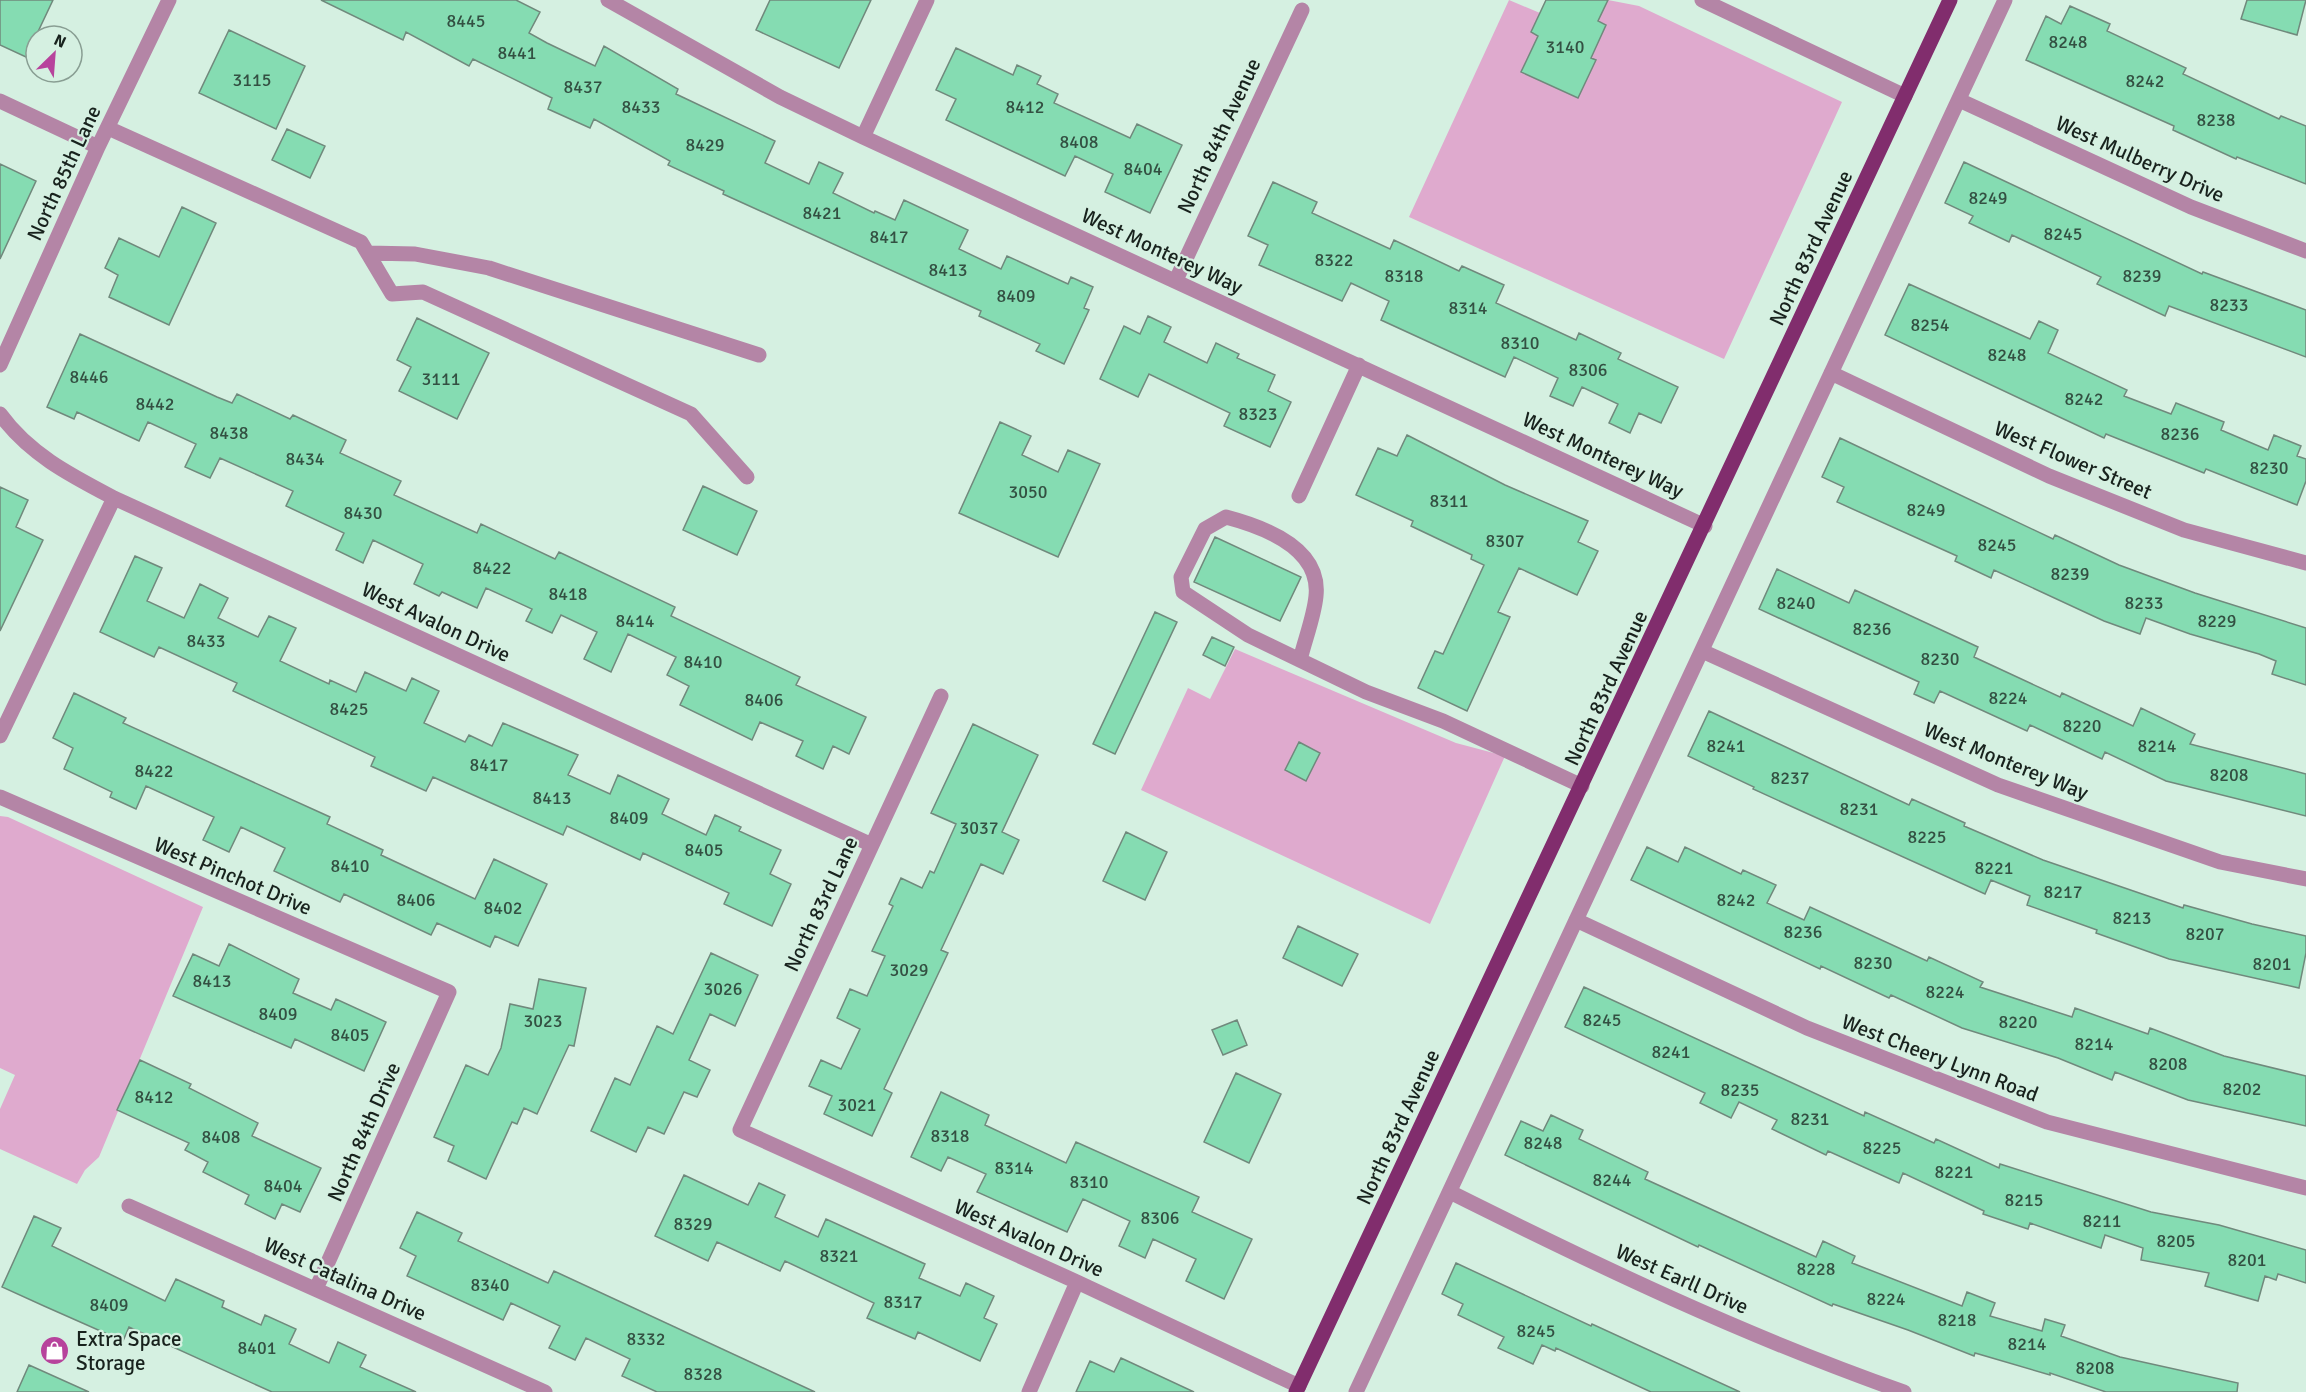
<svg xmlns="http://www.w3.org/2000/svg" width="2306" height="1392" font-family="Signika,sans-serif">
	<rect width="100%" height="100%" fill="#d5f0e1"/>
	<!-- green -->
	<path fill="#dfaace" d="M1509,0L1540,13L1531,32L1538,36L1522,72L1595,60L1591,58L1598,21L1608,0L1639,6L1842,102L1724,359L1409,217Z
		M1235,649L1456,743L1505,756L1430,924L1141,790L1188,688L1210,699Z
		M0,816L8,817L203,907L99,1157L85,1170L77,1184L0,1149V1109L15,1075L0,1068Z"/>
	<!-- building -->
	<path fill="#85dcb2" stroke="#70897c" stroke-width="1.5" d="M0,0H53L26,57L0,45Z
		M321,0H516L540,12L529,33L547,43L595,66L604,46L678,89L676,94L775,141L765,163L809,184L819,162L843,173L833,193L874,213L875,211L895,220L904,200L968,230L959,249L1001,269L1007,256L1068,284L1071,277L1093,287L1084,308L1089,310L1064,364L1036,351L1040,344L979,316L981,311L723,194L724,191L668,165L670,161L594,119L590,128L548,109L552,98L473,59L469,66L406,32L403,40Z
		M770,0H871L839,68L756,30Z
		M1546,0H1608L1598,21L1606,25L1591,58L1596,60L1578,98L1521,72L1538,36L1531,32Z
		M2247,0H2306L2297,35L2241,19Z
		M2070,6L2110,24L2107,31L2186,68L2183,74L2279,119L2281,116L2306,126V184L2237,157L2236,159L2173,130L2174,126L2026,60L2046,16L2061,24Z
		M229,30L305,66L276,129L199,93Z
		M956,48L1013,75L1017,65L1041,76L1037,84L1058,94L1054,103L1130,138L1137,124L1182,145L1150,213L1105,192L1113,174L1075,156L1065,176L946,120L956,99L936,90Z
		M287,129L325,146L310,178L272,160Z
		M1964,162L2202,274L2203,272L2306,310V357L2169,306L2165,316L2097,284L2101,277L2012,235L2009,242L1969,223L1973,216L1945,203Z
		M0,164L36,181L0,259Z
		M1273,182L1317,202L1312,213L1390,249L1394,240L1459,271L1462,266L1504,285L1496,303L1576,340L1579,333L1621,353L1618,359L1678,387L1661,423L1639,413L1630,433L1609,423L1618,404L1582,387L1573,406L1550,396L1558,378L1514,357L1505,377L1381,320L1389,301L1351,283L1342,301L1259,265L1268,245L1248,236Z
		M182,207L216,223L169,325L109,297L118,275L105,268L119,238L159,257Z
		M1909,284L2030,339L2039,321L2058,330L2048,353L2127,390L2124,396L2171,414L2176,403L2224,422L2221,430L2268,450L2274,435L2301,446L2297,456L2306,459V481L2297,505L2206,469L2204,473L2106,434L2104,438L1885,335Z
		M1148,316L1171,327L1164,342L1207,363L1216,343L1239,354L1237,358L1275,375L1268,391L1291,402L1270,447L1224,426L1230,413L1149,374L1138,397L1100,379L1124,326L1140,334Z
		M417,318L489,353L457,419L399,391L411,367L397,360Z
		M80,334L217,397L232,403L237,394L290,419L293,415L346,440L340,453L401,481L394,495L477,533L481,524L555,559L559,552L675,607L671,616L800,677L796,685L866,717L849,754L833,746L823,769L796,756L803,741L760,722L752,740L680,705L689,686L667,675L676,657L628,634L611,672L584,659L597,632L561,615L552,633L526,621L532,609L486,588L477,608L442,592L439,596L414,584L423,564L373,540L363,563L336,550L344,533L286,506L293,491L220,458L210,478L185,467L196,444L148,422L139,441L77,412L74,419L47,407Z
		M1000,422L1031,436L1022,455L1058,472L1068,450L1100,464L1058,557L959,513Z
		M1407,435L1505,485L1588,521L1578,542L1598,551L1577,595L1519,568L1498,612L1510,617L1467,711L1418,688L1435,651L1443,654L1484,565L1471,559L1472,555L1411,526L1413,521L1356,495L1378,448L1397,456Z
		M1840,438L2053,539L2055,535L2119,565L2195,593L2306,628V685L2272,674L2276,661L2259,654L2190,634L2146,618L2140,634L2104,621L1994,570L1991,578L1955,561L1957,556L1837,502L1844,487L1822,477Z
		M703,486L757,511L737,555L683,530Z
		M0,487L28,500L16,527L43,540L0,631Z
		M1215,537L1301,577L1280,621L1194,582Z
		M135,556L162,568L147,601L184,618L200,584L228,598L218,618L258,637L269,616L296,628L280,661L329,684L330,680L356,692L365,672L406,691L412,678L439,691L424,723L465,742L469,735L492,746L503,723L578,755L568,775L610,794L618,775L669,799L662,814L706,835L715,815L741,827L739,831L781,850L770,874L791,884L772,926L724,904L729,893L643,853L640,860L567,826L563,835L433,777L426,791L371,766L375,757L233,691L237,683L159,647L154,657L100,632Z
		M1777,569L1849,603L1855,590L1978,647L1974,657L2060,697L2062,693L2133,726L2141,708L2195,734L2190,744L2306,774V816L2166,781L2105,752L2102,759L2030,725L2027,731L1940,691L1934,703L1914,694L1919,682L1759,609Z
		M1155,612L1177,622L1115,754L1093,744Z
		M1212,637L1234,647L1225,666L1203,655Z
		M74,693L126,718L123,723L330,817L327,824L383,850L381,855L475,899L494,859L547,884L518,946L495,936L490,947L437,923L431,935L344,894L340,902L274,871L285,848L241,827L229,852L203,840L214,817L146,786L136,809L110,797L112,792L64,769L73,748L53,738Z
		M1709,711L1909,805L1912,799L1965,823L1964,826L2043,860L2183,908L2184,905L2252,924L2306,936V953L2299,988L2169,959L2096,933L2097,930L2027,905L2030,896L1991,880L1985,894L1753,789L1754,787L1688,756Z
		M973,724L1038,755L1002,832L1019,840L1003,874L981,864L941,950L948,953L884,1089L892,1093L872,1136L824,1114L832,1096L809,1086L821,1060L841,1069L860,1029L837,1018L850,989L867,996L885,956L872,951L893,906L889,904L901,878L922,888L930,871L934,873L956,824L931,813Z
		M1299,742L1320,753L1306,781L1285,770Z
		M1126,832L1167,852L1145,900L1103,881Z
		M1647,847L1678,862L1685,847L1741,874L1743,870L1776,885L1767,903L1804,920L1810,907L1927,961L1929,957L1983,982L1980,987L2072,1017L2075,1008L2148,1034L2150,1028L2224,1056L2306,1076V1126L2188,1100L2115,1072L2112,1080L2058,1058L1962,1028L1891,995L1889,998L1821,966L1820,969L1631,880Z
		M1298,926L1358,954L1342,986L1283,958Z
		M229,944L299,979L293,993L331,1010L336,999L386,1022L364,1071L295,1039L291,1048L173,996L193,954L219,966Z
		M711,953L758,975L735,1026L710,1014L689,1060L710,1070L697,1097L684,1092L664,1134L648,1127L636,1152L591,1131L615,1078L630,1085L657,1026L673,1034Z
		M539,979L586,988L574,1046L569,1045L537,1114L524,1108L517,1124L512,1122L486,1179L448,1161L454,1146L434,1137L466,1065L488,1075L501,1048L510,1004L533,1009Z
		M1584,987L1864,1116L1865,1112L1934,1143L1936,1139L1999,1168L2000,1164L2151,1212L2219,1225L2306,1250V1283L2278,1274L2276,1280L2265,1276L2258,1301L2205,1286L2209,1273L2141,1260L2143,1248L2105,1235L2101,1248L2030,1223L2028,1229L1983,1214L1984,1211L1903,1173L1899,1183L1828,1151L1826,1155L1772,1129L1777,1120L1739,1102L1731,1118L1700,1103L1705,1093L1565,1027Z
		M1237,1020L1247,1045L1223,1055L1212,1030Z
		M140,1060L191,1084L189,1088L258,1123L252,1136L321,1168L300,1212L282,1204L275,1219L245,1204L249,1195L203,1172L208,1162L185,1150L189,1143L117,1110Z
		M1236,1073L1281,1094L1249,1163L1204,1142Z
		M941,1092L989,1115L985,1125L1066,1163L1076,1142L1199,1197L1192,1212L1252,1239L1224,1299L1186,1281L1196,1259L1153,1239L1145,1258L1119,1246L1130,1221L1083,1199L1067,1232L977,1192L986,1174L948,1157L941,1171L911,1157Z
		M1551,1115L1583,1130L1579,1139L1648,1172L1645,1179L1816,1257L1823,1241L1855,1256L1852,1263L1962,1306L1967,1292L1995,1303L1990,1316L2042,1331L2045,1319L2065,1325L2061,1336L2120,1357L2238,1383L2237,1392H2106L2050,1373V1375L1975,1353L1974,1356L1908,1330L1833,1304L1832,1306L1699,1245L1698,1247L1505,1155L1521,1121L1543,1131Z
		M684,1175L748,1205L759,1183L785,1195L775,1217L818,1237L826,1219L925,1264L919,1278L960,1296L966,1283L994,1296L984,1318L997,1324L980,1361L918,1332L915,1339L867,1318L874,1303L785,1261L780,1271L717,1242L708,1261L655,1236Z
		M417,1212L462,1233L458,1241L548,1283L554,1271L815,1392H657L622,1376L630,1359L586,1338L575,1360L549,1348L560,1326L511,1303L503,1320L407,1276L416,1256L400,1248Z
		M34,1216L61,1228L52,1246L165,1301L176,1279L224,1301L222,1307L261,1325L265,1315L296,1329L289,1344L329,1363L338,1342L366,1355L360,1367L416,1392H272L129,1327L123,1341L44,1306L2,1287Z
		M1456,1263L1591,1326L1592,1324L1740,1392H1651L1556,1348L1555,1351L1542,1345L1533,1364L1498,1348L1504,1337L1458,1315L1463,1304L1442,1294Z
		M1121,1358L1194,1392H1076L1090,1361L1114,1372Z
		M29,1365L89,1392H17Z"/>
	<g fill="none" stroke-linecap="round" stroke-linejoin="round">
		<!-- minor -->
		<path stroke="#b485a6" stroke-width="15" d="M608,0L780,97L863,137L1705,526
			M1702,0L1905,96
			M1959,100L2191,207L2306,251
			M0,101L98,147
			M108,128L361,242L392,294L423,292L691,414L747,477
			M863,137L927,0
			M368,253L415,254L489,268L759,355
			M1176,280L1302,10
			M0,365L98,147L169,0
			M1831,373L2049,476L2184,530L2306,563
			M0,414C29,454 70,475 114,498L872,845
			M1299,496L1359,365
			M1702,651L1998,785L2220,862L2306,879
			M1300,660C1305,639 1314,617 1316,596C1321,548 1264,527 1226,517L1205,529L1181,577L1183,592L1248,635L1366,692L1443,721L1582,786
			M941,696L740,1130L1077,1282L1299,1386
			M0,736L114,498
			M0,797L449,992L316,1289
			M1576,920L1807,1028L2047,1122L2306,1188
			M1450,1192C1598,1266 1747,1337 1904,1392
			M129,1206L545,1392
			M1029,1392L1077,1282
			M1356,1392L2005,0"/>
		<!-- major -->
		<path stroke="#812d6d" stroke-width="15" d="M1296,1392L1950,0"/>
	</g>
	<!-- icons -->
	<defs>
		<symbol id="shop-disc" viewBox="-11 -11 22 22"><circle r="9.5" fill="#b7439c" stroke="#d5f0e1"/><path d="M-5-2.5h2.3a2.7 3.5 0 0 1 5.4 0H5L5.5 6h-11ZM-1.5-2.5h3a1.5 2.3 0 0 0-3 0Z" fill="#fff"/></symbol>
	</defs>
	<g fill-rule="evenodd">
		<use href="#shop-disc" x="38" y="1334" width="33" height="33"/>
	</g>
	<g text-anchor="middle" dominant-baseline="central" stroke-width="4.5" stroke-linejoin="round" paint-order="stroke">
		<!-- number labels -->
		<g font-size="18" fill="#335042">
			<text x="466" y="21">8445</text>
			<text x="2068" y="42">8248</text>
			<text x="1565" y="47">3140</text>
			<text x="517" y="53">8441</text>
			<text x="252" y="80">3115</text>
			<text x="2145" y="81">8242</text>
			<text x="583" y="87">8437</text>
			<text x="641" y="107">8433</text>
			<text x="1025" y="107">8412</text>
			<text x="2216" y="120">8238</text>
			<text x="1079" y="142">8408</text>
			<text x="705" y="145">8429</text>
			<text x="1143" y="169">8404</text>
			<text x="1988" y="198">8249</text>
			<text x="822" y="213">8421</text>
			<text x="2063" y="234">8245</text>
			<text x="889" y="237">8417</text>
			<text x="1334" y="260">8322</text>
			<text x="948" y="270">8413</text>
			<text x="1404" y="276">8318</text>
			<text x="2142" y="276">8239</text>
			<text x="1016" y="296">8409</text>
			<text x="2229" y="305">8233</text>
			<text x="1468" y="308">8314</text>
			<text x="1930" y="325">8254</text>
			<text x="1520" y="343">8310</text>
			<text x="2007" y="355">8248</text>
			<text x="1588" y="370">8306</text>
			<text x="89" y="377">8446</text>
			<text x="441" y="379">3111</text>
			<text x="2084" y="399">8242</text>
			<text x="155" y="404">8442</text>
			<text x="1258" y="414">8323</text>
			<text x="229" y="433">8438</text>
			<text x="2180" y="434">8236</text>
			<text x="305" y="459">8434</text>
			<text x="2269" y="468">8230</text>
			<text x="1028" y="492">3050</text>
			<text x="1449" y="501">8311</text>
			<text x="1926" y="510">8249</text>
			<text x="363" y="513">8430</text>
			<text x="1505" y="541">8307</text>
			<text x="1997" y="545">8245</text>
			<text x="492" y="568">8422</text>
			<text x="2070" y="574">8239</text>
			<text x="568" y="594">8418</text>
			<text x="1796" y="603">8240</text>
			<text x="2144" y="603">8233</text>
			<text x="635" y="621">8414</text>
			<text x="2217" y="621">8229</text>
			<text x="1872" y="629">8236</text>
			<text x="206" y="641">8433</text>
			<text x="1940" y="659">8230</text>
			<text x="703" y="662">8410</text>
			<text x="2008" y="698">8224</text>
			<text x="764" y="700">8406</text>
			<text x="349" y="709">8425</text>
			<text x="2082" y="726">8220</text>
			<text x="1726" y="746">8241</text>
			<text x="2157" y="746">8214</text>
			<text x="489" y="765">8417</text>
			<text x="154" y="771">8422</text>
			<text x="2229" y="775">8208</text>
			<text x="1790" y="778">8237</text>
			<text x="552" y="798">8413</text>
			<text x="1859" y="809">8231</text>
			<text x="629" y="818">8409</text>
			<text x="979" y="828">3037</text>
			<text x="1927" y="837">8225</text>
			<text x="704" y="850">8405</text>
			<text x="350" y="866">8410</text>
			<text x="1994" y="868">8221</text>
			<text x="2063" y="892">8217</text>
			<text x="416" y="900">8406</text>
			<text x="1736" y="900">8242</text>
			<text x="503" y="908">8402</text>
			<text x="2132" y="918">8213</text>
			<text x="1803" y="932">8236</text>
			<text x="2205" y="934">8207</text>
			<text x="1873" y="963">8230</text>
			<text x="2272" y="964">8201</text>
			<text x="909" y="970">3029</text>
			<text x="212" y="981">8413</text>
			<text x="723" y="989">3026</text>
			<text x="1945" y="992">8224</text>
			<text x="278" y="1014">8409</text>
			<text x="1602" y="1020">8245</text>
			<text x="543" y="1021">3023</text>
			<text x="2018" y="1022">8220</text>
			<text x="350" y="1035">8405</text>
			<text x="2094" y="1044">8214</text>
			<text x="1671" y="1052">8241</text>
			<text x="2168" y="1064">8208</text>
			<text x="2242" y="1089">8202</text>
			<text x="1740" y="1090">8235</text>
			<text x="154" y="1097">8412</text>
			<text x="857" y="1105">3021</text>
			<text x="1810" y="1119">8231</text>
			<text x="950" y="1136">8318</text>
			<text x="221" y="1137">8408</text>
			<text x="1543" y="1143">8248</text>
			<text x="1882" y="1148">8225</text>
			<text x="1014" y="1168">8314</text>
			<text x="1954" y="1172">8221</text>
			<text x="1612" y="1180">8244</text>
			<text x="1089" y="1182">8310</text>
			<text x="283" y="1186">8404</text>
			<text x="2024" y="1200">8215</text>
			<text x="1160" y="1218">8306</text>
			<text x="2102" y="1221">8211</text>
			<text x="693" y="1224">8329</text>
			<text x="2176" y="1241">8205</text>
			<text x="839" y="1256">8321</text>
			<text x="2247" y="1260">8201</text>
			<text x="1816" y="1269">8228</text>
			<text x="490" y="1285">8340</text>
			<text x="1886" y="1299">8224</text>
			<text x="903" y="1302">8317</text>
			<text x="109" y="1305">8409</text>
			<text x="1957" y="1320">8218</text>
			<text x="1536" y="1331">8245</text>
			<text x="646" y="1339">8332</text>
			<text x="2027" y="1344">8214</text>
			<text x="257" y="1348">8401</text>
			<text x="2095" y="1368">8208</text>
			<text x="703" y="1374">8328</text>
		</g>
		<!-- street labels -->
		<g font-size="21" fill="#18221d" stroke="#d5f0e1">
			<text transform="translate(1219 136) rotate(-65)">North 84th Avenue</text>
			<text transform="translate(2140 159) rotate(24)">West Mulberry Drive</text>
			<text transform="translate(64 173) rotate(-65)">North 85th Lane</text>
			<text transform="translate(1811 248) rotate(-65)">North 83rd Avenue</text>
			<text transform="translate(1162 251) rotate(25)">West Monterey Way</text>
			<text transform="translate(1603 455) rotate(25)">West Monterey Way</text>
			<text transform="translate(2073 460) rotate(23)">West Flower Street</text>
			<text transform="translate(436 622) rotate(25)">West Avalon Drive</text>
			<text transform="translate(1606 688) rotate(-65)">North 83rd Avenue</text>
			<text transform="translate(2006 761) rotate(22)">West Monterey Way</text>
			<text transform="translate(233 876) rotate(23)">West Pinchot Drive</text>
			<text transform="translate(821 904) rotate(-65)">North 83rd Lane</text>
			<text transform="translate(1940 1058) rotate(21)">West Cheery Lynn Road</text>
			<text transform="translate(1398 1127) rotate(-65)">North 83rd Avenue</text>
			<text transform="translate(364 1132) rotate(-66)">North 84th Drive</text>
			<text transform="translate(1029 1238) rotate(24)">West Avalon Drive</text>
			<text transform="translate(345 1279) rotate(24)">West Catalina Drive</text>
			<text transform="translate(1682 1279) rotate(24)">West Earll Drive</text>
		</g>
		<!-- poi labels -->
		<g font-size="21" fill="#18221d" stroke="#d5f0e1" text-anchor="start">
			<text x="76" y="1339">Extra Space<tspan x="76" dy="24">Storage</tspan></text>
		</g>
	</g>
	<!-- north arrow -->
	<g transform="translate(54 54) rotate(25)"><circle r="28" fill="#d5f0e1" stroke="#899e93" stroke-width="1.5"/>
	<path d="M0-4.5L10 22L0 15L-10 22Z" fill="#b7439c"/>
	<text y="-9" font-size="16" font-weight="bold" text-anchor="middle" fill="#18221d">N</text>
	</g>
</svg>
